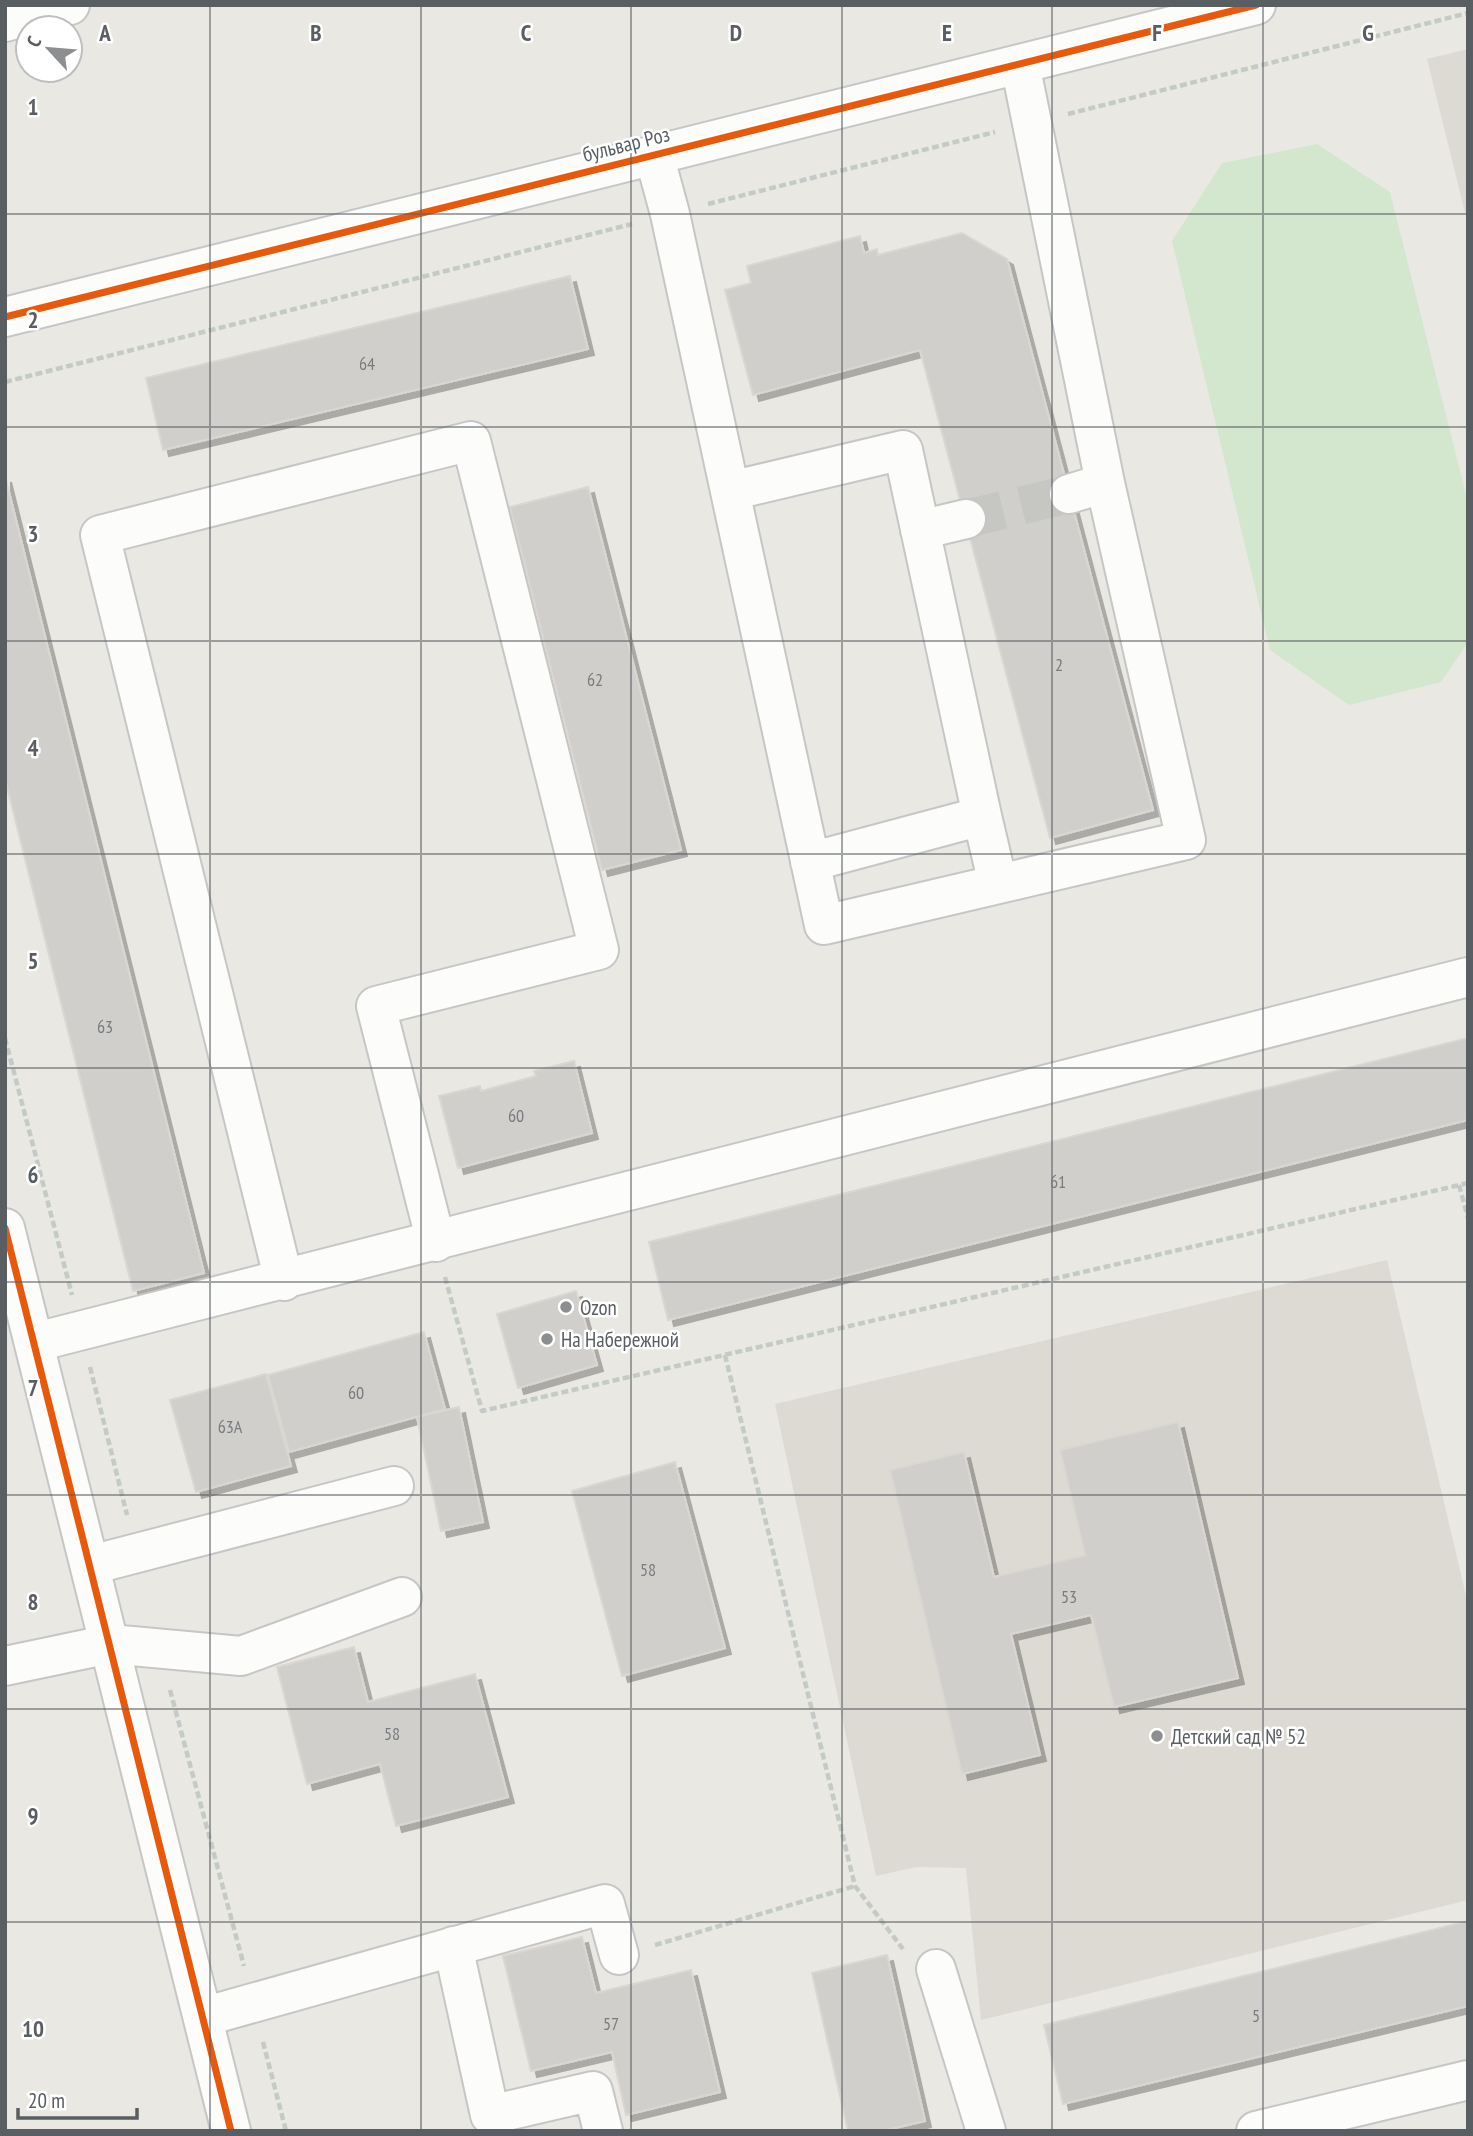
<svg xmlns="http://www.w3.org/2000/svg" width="1473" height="2136" font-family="'PT Sans Narrow',sans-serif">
	<defs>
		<filter id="shadow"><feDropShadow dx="6" dy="6" stdDeviation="0" flood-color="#0004"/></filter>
	</defs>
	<rect width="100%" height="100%" fill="#eae8e3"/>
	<!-- education -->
	<path fill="#dddad3" d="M1468,49V225L1427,59Z
		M1387,1260L1468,1604V1900L981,2020L966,1868L916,1867L876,1876L775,1404Z"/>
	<!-- green -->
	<path fill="#d2e7cd" d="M1317,144L1390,192L1468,503V642L1441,682L1349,705L1270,650L1172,241L1222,163Z"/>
	<!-- building -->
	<path fill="#d0cfcc" stroke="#dad7d2" stroke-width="2" filter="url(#shadow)" d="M962,233L1007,259L1153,810L1050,838L920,350L753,395L725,290L751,283L747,266L860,236L864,253L877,249L878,255Z
		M570,276L588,349L163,450L146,378Z
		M5,476L204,1273L133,1291L5,779Z
		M588,487L681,850L602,870L510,507Z
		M1468,1038V1120L668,1320L649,1242Z
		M574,1061L592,1133L458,1168L439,1096L480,1086L481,1091L536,1076L534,1071Z
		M576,1291L597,1365L518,1388L497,1314Z
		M424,1332L445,1409L289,1452L268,1375Z
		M266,1374L291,1466L196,1492L170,1400Z
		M459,1407L483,1522L441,1531L417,1417Z
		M1178,1422L1238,1678L1114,1707L1091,1615L1011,1634L1040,1755L962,1774L890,1470L964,1452L994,1577L1085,1555L1060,1450Z
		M675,1462L725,1648L622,1676L572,1491Z
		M354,1647L368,1702L475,1674L508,1797L396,1826L380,1764L307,1784L277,1667Z
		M1468,1921V2006L1063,2104L1044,2025Z
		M582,1937L596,1993L691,1970L720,2092L626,2115L612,2052L531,2071L503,1956Z
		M887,1955L925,2121L882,2131H848L812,1973Z"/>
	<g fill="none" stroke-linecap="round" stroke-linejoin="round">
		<!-- minor-tunnel -->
		<path stroke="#c6c6c3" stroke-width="38" stroke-dasharray="38 19" stroke-linecap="butt" d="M966,519L1069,494"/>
		<defs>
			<path id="minor" d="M5,22L70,5
				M654,155L670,214L824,925L1186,840L1105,483L1020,64
				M5,317L1256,5
				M730,491L903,450L982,816L810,862
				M1069,494L1105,483
				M920,530L966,519
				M982,816L998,884
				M5,1228L231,2131
				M284,1281L100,535L471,441L599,950L376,1006L436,1242
				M36,1342L1468,977
				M91,1565L394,1486
				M5,1666L110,1644L241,1656L402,1597
				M453,1946L490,2115L593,2091L603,2131
				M936,1969L986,2131
				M203,2017L605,1904L619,1955
				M1256,2131L1468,2080"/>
		</defs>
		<!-- minor casing -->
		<use href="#minor" stroke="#c6c6c6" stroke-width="42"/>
		<!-- path -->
		<path stroke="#c4cac6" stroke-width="4.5" stroke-dasharray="7 3.5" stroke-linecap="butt" d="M1068,114L1468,13
			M708,204L995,132
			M5,382L632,224
			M5,1038L72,1295
			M1459,1185L1468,1218
			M445,1277L482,1411L1468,1183
			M725,1355L855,1886L903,1949
			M90,1367L127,1515
			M170,1690L244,1966
			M655,1945L855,1886
			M263,2042L286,2131"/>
		<!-- minor -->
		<use href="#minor" stroke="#fcfcfb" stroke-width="38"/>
		<defs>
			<path id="cycleway" d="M5,317L1256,5
				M5,1228L231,2131"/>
		</defs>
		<!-- cycleway casing -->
		<use href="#cycleway" stroke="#fff" stroke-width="11"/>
		<!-- cycleway -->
		<use href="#cycleway" stroke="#e8590c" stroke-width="7"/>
	</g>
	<!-- grid -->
	<path fill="none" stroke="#595e62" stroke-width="2" stroke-opacity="0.55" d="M210,5V2131M421,5V2131M631,5V2131M842,5V2131M1052,5V2131M1263,5V2131M5,214H1468M5,427H1468M5,641H1468M5,854H1468M5,1068H1468M5,1282H1468M5,1495H1468M5,1709H1468M5,1922H1468"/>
	<!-- markers -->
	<g fill="#8c8e8f" stroke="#fff" stroke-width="2.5">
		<circle cx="566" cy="1307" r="7"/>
		<circle cx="547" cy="1339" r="7"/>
		<circle cx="1157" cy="1736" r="7"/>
	</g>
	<g text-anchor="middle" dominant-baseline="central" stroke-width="5" stroke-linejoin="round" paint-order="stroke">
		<!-- number labels -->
		<g font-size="18" fill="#787c7e">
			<text x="367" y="363">64</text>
			<text x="1059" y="664">2</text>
			<text x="595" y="679">62</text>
			<text x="105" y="1026">63</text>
			<text x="516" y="1115">60</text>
			<text x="1058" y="1181">61</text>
			<text x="356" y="1392">60</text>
			<text x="230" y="1426">63А</text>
			<text x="648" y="1569">58</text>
			<text x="1069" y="1596">53</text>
			<text x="392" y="1733">58</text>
			<text x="1256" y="2015">5</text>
			<text x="611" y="2023">57</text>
		</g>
		<!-- street labels -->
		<g font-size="21" fill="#595e62" stroke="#fff">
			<text transform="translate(626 144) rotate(-14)">бульвар Роз</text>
		</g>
		<!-- poi labels -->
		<g font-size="21" fill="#595e62" stroke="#fff" text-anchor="start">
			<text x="580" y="1307">Ozon</text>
			<text x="561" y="1339">На Набережной</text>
			<text x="1171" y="1736">Детский сад № 52</text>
		</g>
	</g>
	<g font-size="23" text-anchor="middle" font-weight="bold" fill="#595e62" stroke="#fff" stroke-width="5" stroke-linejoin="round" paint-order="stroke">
		<text x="105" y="41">A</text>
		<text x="316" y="41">B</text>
		<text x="526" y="41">C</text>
		<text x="736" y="41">D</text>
		<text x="947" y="41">E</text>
		<text x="1157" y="41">F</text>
		<text x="1368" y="41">G</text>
		<text x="33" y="115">1</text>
		<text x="33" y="328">2</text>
		<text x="33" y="542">3</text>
		<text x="33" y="756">4</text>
		<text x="33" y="969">5</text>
		<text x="33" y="1183">6</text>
		<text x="33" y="1396">7</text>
		<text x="33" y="1610">8</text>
		<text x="33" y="1824">9</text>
		<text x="33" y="2037">10</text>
	</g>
	<!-- border -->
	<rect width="1473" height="2136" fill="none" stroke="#595e62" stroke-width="14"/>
	<!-- north arrow -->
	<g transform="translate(49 49) rotate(296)"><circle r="33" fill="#ffffff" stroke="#bdbfc0" stroke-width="2"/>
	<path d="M0-5L12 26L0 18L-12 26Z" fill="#8c8e8f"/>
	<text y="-10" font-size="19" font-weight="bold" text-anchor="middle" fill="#595e62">С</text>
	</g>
	<!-- scale -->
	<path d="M18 2108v10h119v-10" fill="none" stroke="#595e62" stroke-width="3.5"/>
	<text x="28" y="2108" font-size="21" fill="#595e62" stroke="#ffffff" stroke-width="5" paint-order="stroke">20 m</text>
</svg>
